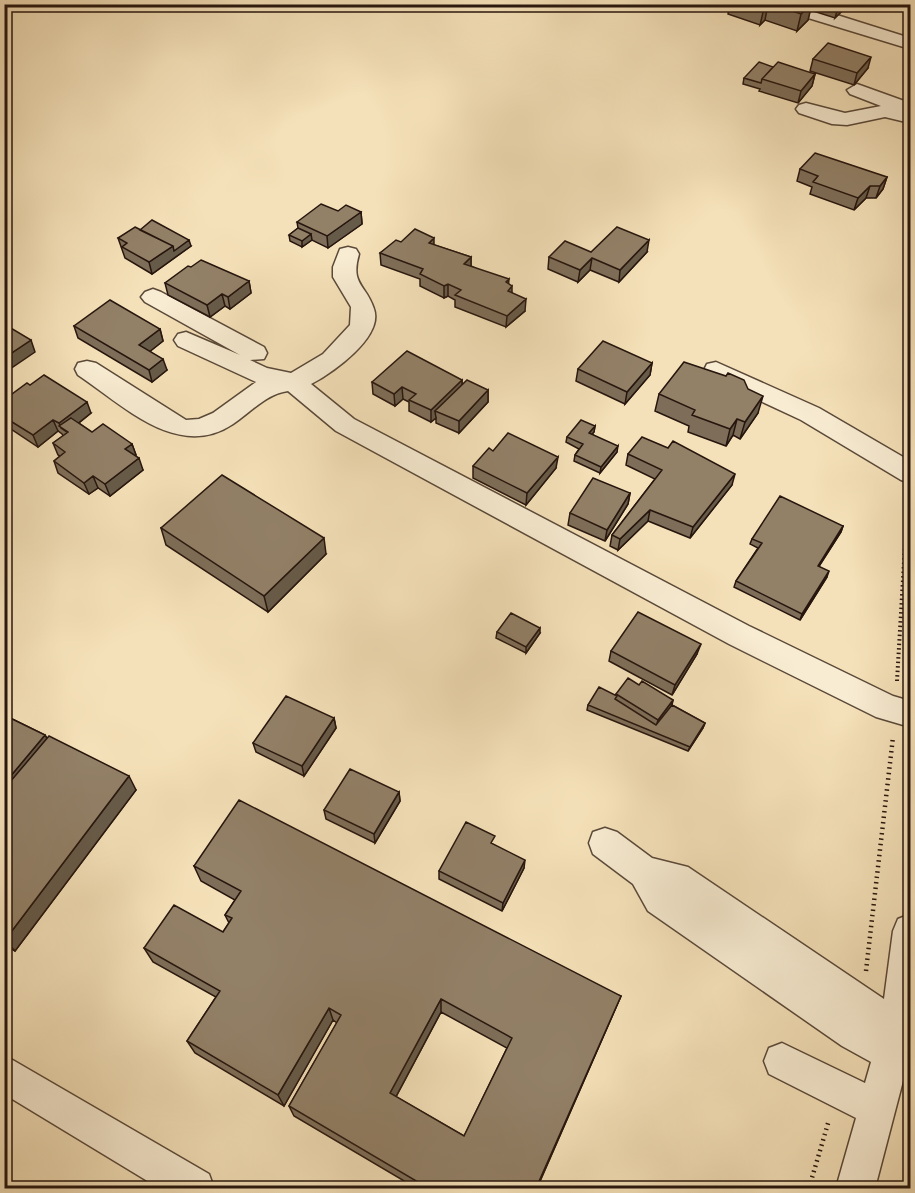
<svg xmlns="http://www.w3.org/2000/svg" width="915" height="1193" font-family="'EB Garamond',serif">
	<rect width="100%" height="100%" fill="#f5e1b9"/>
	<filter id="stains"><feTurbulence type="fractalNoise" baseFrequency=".00333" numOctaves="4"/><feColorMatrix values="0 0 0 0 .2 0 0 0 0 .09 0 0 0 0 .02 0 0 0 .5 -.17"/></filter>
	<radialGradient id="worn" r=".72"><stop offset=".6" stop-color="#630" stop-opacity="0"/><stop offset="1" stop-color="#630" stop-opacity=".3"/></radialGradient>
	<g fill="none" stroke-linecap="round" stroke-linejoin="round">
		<defs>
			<path id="minor" d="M780,4H802L910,38V49L782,10Z
				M857,84L907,102L910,106L907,110L910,111V123L885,117L847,125L832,124L799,113L796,109L799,105L806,103L845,113L881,106L850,94L847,90Z
				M348,247L356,249L359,254C350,285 366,284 374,309C384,337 332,373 311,384L354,419L749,626L893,696L910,701V727L876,717L729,644L336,431L288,391C266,394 251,412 233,424C178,461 123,405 78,375L75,369L78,363L87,361L96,363L186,420L199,419L213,413L256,382L178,346L174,340L178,334L186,332L240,355L145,302L141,297L145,292L153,289L161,292L264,347L267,353L264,359L250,360L267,368L291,373L323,354L350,325L351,307L333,277V267L340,249Z
				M716,362L819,408L910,461V483L901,480L801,420L707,376L704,370L707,364Z
				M605,828L617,832L652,858L688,867L884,999L893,931L898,919L910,914V1054L875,1188H836L856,1118L769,1074L764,1061L769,1048L782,1043L865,1083L871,1062L842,1046L648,911L633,884L593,854L589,843L593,832Z
				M4,1055L209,1174L214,1188H159L4,1094Z"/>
		</defs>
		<!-- minor casing -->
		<use href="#minor" stroke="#5a4939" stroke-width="3"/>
		<!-- path-far1 -->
		<path stroke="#27160e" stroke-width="4" stroke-dasharray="1.5 3" stroke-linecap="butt" d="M897,681L908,494"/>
		<!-- path -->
		<path stroke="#27160e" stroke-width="4.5" stroke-dasharray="1.5 4" stroke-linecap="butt" d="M866,971L893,737
			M809,1188L829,1120"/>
		<!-- minor -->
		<use href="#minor" fill="#f8ecd2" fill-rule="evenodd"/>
	</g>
	<!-- wall -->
	<path fill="#7e6e59" stroke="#27160e" stroke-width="1.5" fill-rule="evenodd" d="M730,4H849L835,18L810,10L808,20L797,31L765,20L760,25L728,14Z
		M877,4H899L898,8Z
		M813,59L868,68L854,85L810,71Z
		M773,67L815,74L812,86L798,103L759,91L760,89L743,84L744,78Z
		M800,169L887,177L883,189L876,198H866L854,210L810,194L812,187L797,181Z
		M361,212L362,224L328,248L312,240L302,247L290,241L289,235L298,228L297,222Z
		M140,230L191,246L152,274L125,258L118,238Z
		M401,242L434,245L471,257V266L508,284L512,293L525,311L506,327L455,307V300L448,296L444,298L420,286V279L381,265L380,253Z
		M591,252H647L619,282L590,270L578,282L548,269L549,257Z
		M249,281L251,293L230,309L225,306L210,317L168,295L165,283Z
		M74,326L160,329L163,341L150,351L167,370L152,382L78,338Z
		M652,363L650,375L625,404L576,381L578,369Z
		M462,380V384L488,390V402L459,433L436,423V418L431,422L409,411V402L403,399L395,406L373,394L372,382Z
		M659,394L758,413L740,439L733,435L726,446L688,432L689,426L655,411Z
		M4,400L91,413L79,423L92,432L132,444L136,455L135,456L143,470L110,496L98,488L89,494L58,473L54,461L60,456L58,455L53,443L63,436L62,434L58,431L38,447L5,425Z
		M595,426L594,432L592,434L617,452L600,473L574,461L575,455L579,449L566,442L567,437Z
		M493,451L556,468L526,505L473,478V466Z
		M628,454L732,485L690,538L648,521L618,550L610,546L612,535L655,479L626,465Z
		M630,493L628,504L605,541L568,525L570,513Z
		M843,526L841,532L819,566L827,577L800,620L734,587L736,581L758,548L750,544L752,539Z
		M161,528L326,554L268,612L166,545Z
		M497,632L540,633L526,653L496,638Z
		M611,651L697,654L672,695L609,661Z
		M639,685L673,700L672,705L705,723L703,728L688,751L587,710L588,705L616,695V694Z
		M4,715L45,735L47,738L136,790L15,951L4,945Z
		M334,718L336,728L304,776L256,752L253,743Z
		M399,792L400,801L375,843L326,819L324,810Z
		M494,845L524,868L502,911L439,879V871Z
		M194,866L621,996L537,1188H416L294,1116L289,1106L337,1023L333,1020L284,1106L195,1053L187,1041L216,997L153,962L144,948L223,932L229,923L225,915L235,900L201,881ZM441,1012L507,1048L464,1136L396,1097Z"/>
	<!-- shaded-wall -->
	<path fill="#665a48" stroke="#27160e" stroke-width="1.5" d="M767,4H768L765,20L760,25L764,8Z
		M811,4H812L808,20L797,31L801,14Z
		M839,4H849L835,18Z
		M871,57L868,68L854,85L857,73Z
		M815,74L812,86L798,103L801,91Z
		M887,177L883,189L876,198L880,186Z
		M870,186L866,198L854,210L858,198Z
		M361,212L362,224L328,248L327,236Z
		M311,234L312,240L302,247V241Z
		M434,238V250L429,243Z
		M189,240L191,246L152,274L149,262L173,246Z
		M649,240L647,252L619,282L620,270Z
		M471,257V269L464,264Z
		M592,258L590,270L578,282L580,270Z
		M509,279L508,290L512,286V298L507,302L506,282Z
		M249,281L251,293L230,309L228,297Z
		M448,284V296L444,298V286Z
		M222,294L225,306L210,317L207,305Z
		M526,299L525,311L506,327L507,316Z
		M160,329L163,341L143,357L139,345Z
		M31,340L35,352L4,373V358Z
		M163,359L167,370L152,382L149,370Z
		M652,363L650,375L625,404L627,392Z
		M462,380V392L435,411L436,418L431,422V410Z
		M402,387L403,399L395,406L394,394Z
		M488,390V402L459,433V421Z
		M763,396L758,413L740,439L745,422Z
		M87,402L91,413L67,432L61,428L59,423Z
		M737,419L733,435L726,446L730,429Z
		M53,420L58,431L38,447L33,435Z
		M595,426L594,432L588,439L589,433Z
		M132,444L136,455L129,461L125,449Z
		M618,446L617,452L600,473L601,467Z
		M558,457L556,468L526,505L527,493Z
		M139,458L143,470L110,496L105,484Z
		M735,474L732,485L690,538L693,527Z
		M93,476L98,488L89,494L84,483Z
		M630,493L628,504L605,541L607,530Z
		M650,510L648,521L618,550L620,539Z
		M843,526L841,532L816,571L818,566Z
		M324,538L326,554L268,612L264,596Z
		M829,571L827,577L800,620L802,614Z
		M540,628V633L526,653V647Z
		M701,644L697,654L672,695L675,685Z
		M673,700L670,710L655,730L658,720Z
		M334,718L336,728L304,776L302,766Z
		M705,723L703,728L688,751L690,747Z
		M45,735L53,750L4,809V784Z
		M129,776L136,790L15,951L5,940Z
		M399,792L400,801L375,843L374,834Z
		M525,860L524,868L502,911L503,903Z
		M621,996L537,1188H536Z
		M441,999V1012L392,1104L390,1093Z
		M329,1008L333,1020L284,1106L278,1095Z"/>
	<!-- building -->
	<path fill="#928067" stroke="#27160e" stroke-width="1.5" fill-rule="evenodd" d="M752,4H767L764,8Z
		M771,4H811L801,14Z
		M828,43L871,57L857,73L813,59Z
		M759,62L773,67L762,79L761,83L744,78Z
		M778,62L815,74L801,91L762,79Z
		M815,153L887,177L880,186H870L858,198L813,182L818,176L800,169Z
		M321,204L338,211L346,205L361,212L327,236L297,222Z
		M152,220L189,240L174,251L173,246L140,230Z
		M135,227L173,246L149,262L122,247L127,243L118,238Z
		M617,227L649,240L620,270L592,258L580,270L549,257L565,241L591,252Z
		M298,228L311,234L302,241L289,235Z
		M415,229L434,238L429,243L471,257L464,264L509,279L506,282L512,286L508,291L526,299L507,316L455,295L461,290L448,284L444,286L420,274L423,269L380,253L396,240L401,242Z
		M201,260L249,281L228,297L222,294L207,305L165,283L188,266L191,267Z
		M110,300L160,329L139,345L163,359L149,370L74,326Z
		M4,324L31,340L4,358Z
		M603,341L652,363L627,392L578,369Z
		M407,351L462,380L431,410L409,400L416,394L402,387L394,394L372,382Z
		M684,362L726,376L728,373L744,380L748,389L763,396L745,422L737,419L730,429L692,415L695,410L659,394Z
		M44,375L87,402L59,423L53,420L33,435L4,417V410L6,409L4,408V400L27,383L30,385Z
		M467,380L488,390L459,421L435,411Z
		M71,418L92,432L103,424L132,444L125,449L139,458L105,484L93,476L84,483L54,461L65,452L53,443L68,432L59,426Z
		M581,420L595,426L589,433L618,446L601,467L575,455L583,444L567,437Z
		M508,433L558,457L527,493L473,466L489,448L493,451Z
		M642,437L668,448L673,441L735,474L693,527L650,510L620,539L612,535L662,470L628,454Z
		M222,475L324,538L264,596L161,528Z
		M593,478L630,493L607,530L570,513Z
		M780,496L843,526L818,566L829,571L802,614L736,581L762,543L752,539Z
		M638,612L701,644L675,685L611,651Z
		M511,613L540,628L526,647L497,632Z
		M628,678L639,685L642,681L673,700L658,720L616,694Z
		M599,687L617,696L615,699L656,725L672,705L705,723L690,747L588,705Z
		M286,696L334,718L302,766L253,743Z
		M4,715L45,735L4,784Z
		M49,736L129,776L5,940L4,789Z
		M350,769L399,792L374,834L324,810Z
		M239,800L621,996L536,1188H428L289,1106L341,1015L329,1008L278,1095L187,1041L220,991L144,948L174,905L223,932L232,918L225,915L241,891L194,866ZM441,999L512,1038L464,1136L390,1093Z
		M466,822L495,836L491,843L525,860L503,903L439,871Z"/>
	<!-- margin -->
	<rect width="915" height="1193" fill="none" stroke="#f5e1b9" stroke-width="24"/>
	<rect x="6" y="6" width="903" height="1181" fill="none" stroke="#27160e" stroke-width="3"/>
	<rect x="12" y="12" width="891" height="1169" fill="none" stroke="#27160e" stroke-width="1.5"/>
	<rect width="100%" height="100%" filter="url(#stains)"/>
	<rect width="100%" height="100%" fill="url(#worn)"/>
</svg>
